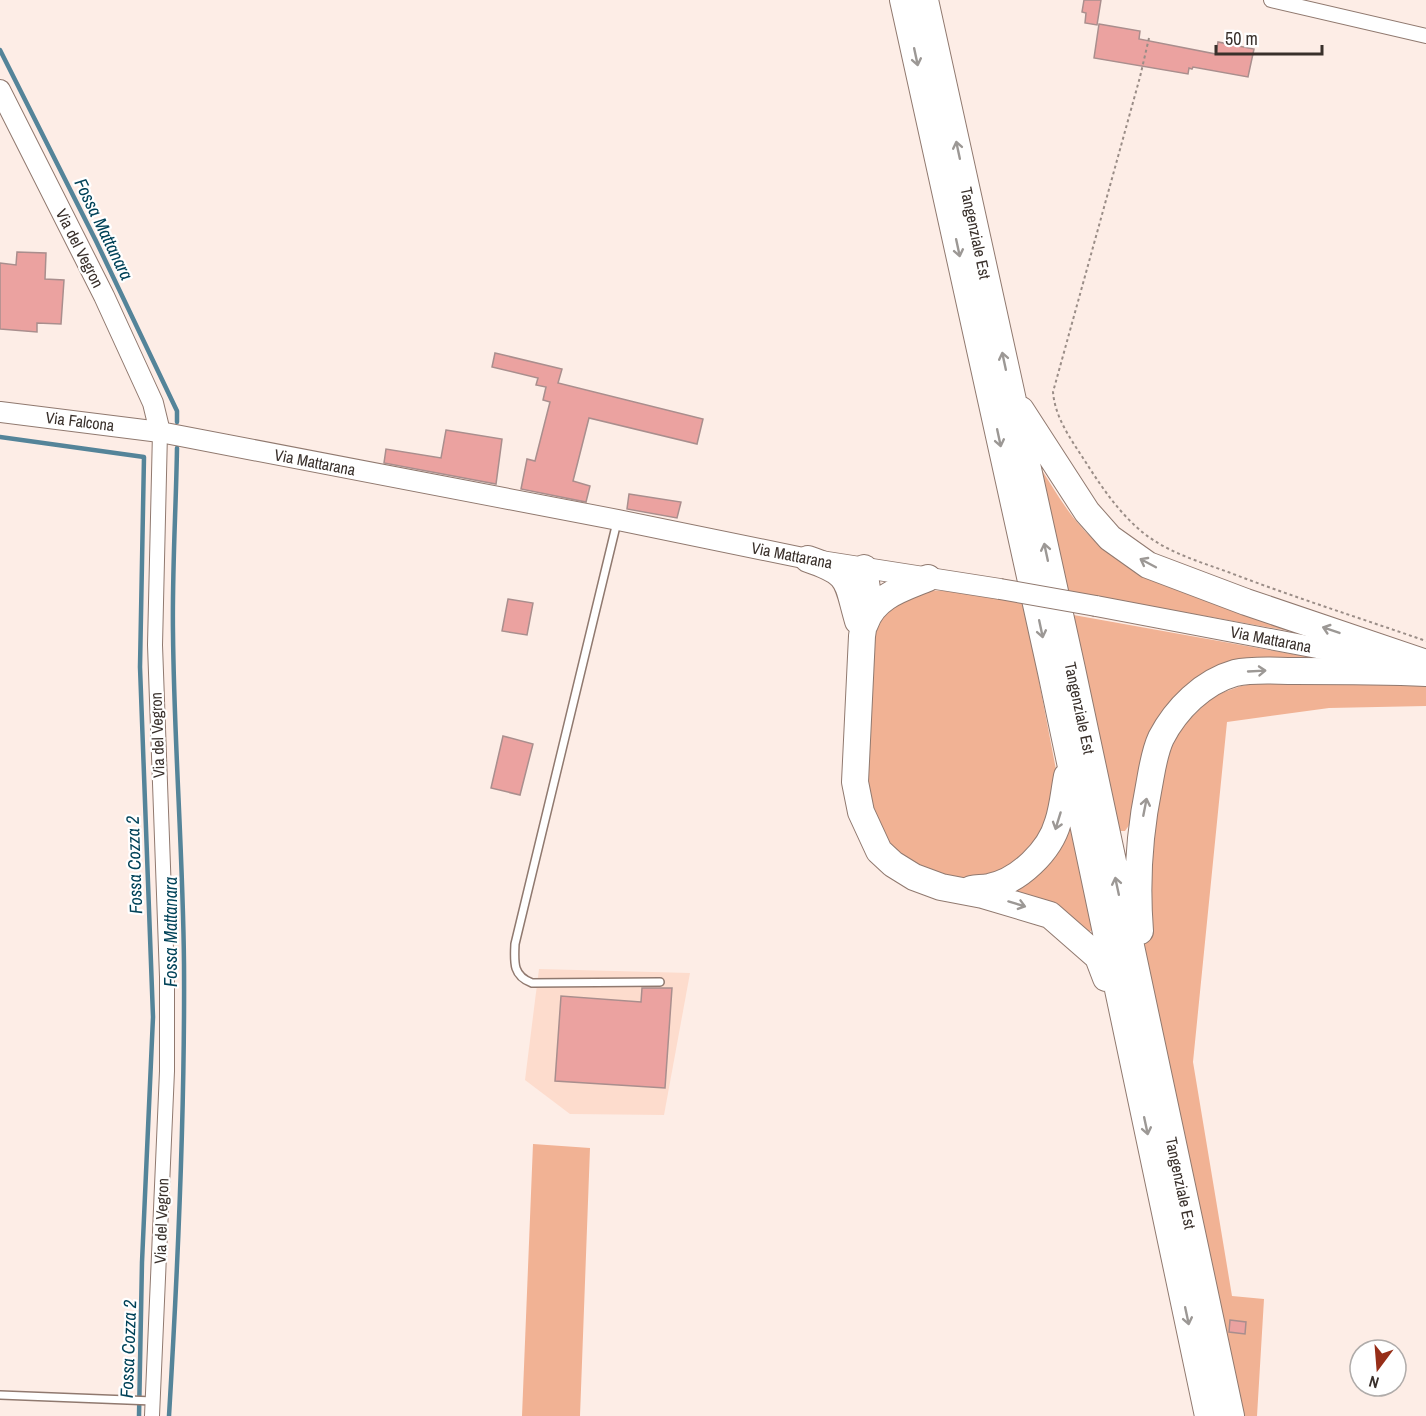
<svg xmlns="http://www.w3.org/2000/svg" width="1426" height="1416" font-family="'Archivo Narrow',sans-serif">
	<rect width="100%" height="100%" fill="#fdede6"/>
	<!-- built -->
	<path fill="#fddccd" d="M539,969L690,973L664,1115L570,1114L525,1080Z"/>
	<!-- green -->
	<path fill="#f1b294" d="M1037,462C1054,489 1069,517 1093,539C1155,597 1264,617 1345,641L1060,590Z
		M924,590L949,591L1024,603L1058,780L1055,811L1025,858L983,879L936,878L890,850L865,796L869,645L883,606Z
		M1068,614L1348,664L1192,690L1132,821L1125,831H1118Z
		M1285,679L1426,681V706L1329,708L1227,722L1193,1062L1232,1296L1264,1299L1257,1416H1242L1140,925L1155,788L1176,733L1213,696L1241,686Z
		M1068,827L1073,831L1093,927L1091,931L1086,933L1012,896L1010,885Z
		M533,1144L590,1148L580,1416H522Z"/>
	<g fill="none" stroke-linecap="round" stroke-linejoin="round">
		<!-- stream -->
		<path stroke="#548499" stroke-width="4.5" d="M0,50L96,241L177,411V422
			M0,437L144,457L140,667L153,1017L142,1262L139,1416
			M169,1416C178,1266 185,1114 184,964C183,853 174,743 173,633C172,571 176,510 177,448"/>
	</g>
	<!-- building -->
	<path fill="#eba2a0" stroke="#a98e8d" stroke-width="1.5" d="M1084,0H1101L1097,25L1085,23L1086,13L1082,12Z
		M1099,24L1140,31L1139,39L1216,54L1218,42L1254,49L1248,77L1193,67L1192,69L1189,68L1188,74L1094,58Z
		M17,252L46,253L45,279L64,280L61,324L37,323V332L0,329V263L16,265Z
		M495,353L562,369L558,383L703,419L697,444L589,418L573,481L590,486L586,502L521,489L527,459L535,461L550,402L543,400L546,387L536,385L538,378L492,367Z
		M446,430L502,439L496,484L384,463L386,449L441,458Z
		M629,494L681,502L677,518L627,509Z
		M508,599L533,603L527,635L502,631Z
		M503,736L533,744L520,795L491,788Z
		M642,988H672L665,1088L555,1081L561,996L641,1002Z
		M1230,1320L1246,1322L1245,1334L1229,1332Z"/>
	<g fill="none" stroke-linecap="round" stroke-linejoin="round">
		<defs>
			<path id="lane" d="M617,522L515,944C514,963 513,976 532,983L660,982
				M0,1395L153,1401"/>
			<path id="street" d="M1271,0L1426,36
				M152,1416L167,1071V977L155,645L160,432"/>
			<path id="secondary" d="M0,90L104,296L153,403L160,432
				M0,412L160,432L618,520L808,559L1000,589
				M1096,606L1397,663"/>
			<path id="highway" d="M903,0L1051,672L1208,1416
				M925,0L1072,669L1231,1416
				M1021,410L1087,512L1110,538L1148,565L1246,602L1426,663
				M808,559C852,574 846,580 858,621
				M864,568L868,596L862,636L855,782L861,812L879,851L893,864L914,877L941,887L983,895L1050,915L1098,957L1106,978
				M865,624C874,596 904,588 928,578
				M971,889C977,888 983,888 989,887C1019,881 1050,851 1058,822C1063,807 1064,791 1067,776
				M1140,931C1136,881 1139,835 1149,786C1152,770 1154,753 1161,738C1176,709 1203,682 1235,673C1253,669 1275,671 1294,671C1338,671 1382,671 1426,673"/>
		</defs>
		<!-- lane casing -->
		<use href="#lane" stroke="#90796f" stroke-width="10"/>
		<!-- street casing -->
		<use href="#street" stroke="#90796f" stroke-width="16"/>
		<!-- secondary casing -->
		<use href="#secondary" stroke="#90796f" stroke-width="22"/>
		<!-- highway casing -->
		<use href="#highway" stroke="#90796f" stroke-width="28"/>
		<!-- path -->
		<path stroke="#9a8d87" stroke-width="2" stroke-dasharray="3 3" stroke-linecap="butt" d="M1149,38L1140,77L1053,392C1055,417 1070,438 1083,458C1101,486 1119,514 1146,535C1170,553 1200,562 1228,572C1293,597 1360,618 1426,641"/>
		<!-- lane -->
		<use href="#lane" stroke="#fff" stroke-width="7"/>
		<!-- street -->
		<use href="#street" stroke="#fff" stroke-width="14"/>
		<!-- secondary -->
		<use href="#secondary" stroke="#fff" stroke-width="20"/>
		<!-- highway -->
		<use href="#highway" stroke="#fff" stroke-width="26"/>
		<defs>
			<path id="secondary-bridge" d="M1000,589L1096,606"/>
		</defs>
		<!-- secondary-bridge casing -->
		<use href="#secondary-bridge" stroke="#90796f" stroke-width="22" stroke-linecap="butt"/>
		<!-- secondary-bridge -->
		<use href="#secondary-bridge" stroke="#fff" stroke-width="20"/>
	</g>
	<!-- one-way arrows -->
	<defs><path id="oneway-shaft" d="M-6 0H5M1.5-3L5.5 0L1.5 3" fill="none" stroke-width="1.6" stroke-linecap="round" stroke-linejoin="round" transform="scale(1.5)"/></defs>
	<g stroke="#9c9895">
		<use href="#oneway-shaft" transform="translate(916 57) rotate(78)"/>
		<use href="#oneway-shaft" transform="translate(958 150) rotate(-102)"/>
		<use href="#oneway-shaft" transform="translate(958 248) rotate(78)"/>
		<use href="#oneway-shaft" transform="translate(1004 361) rotate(-102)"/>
		<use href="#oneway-shaft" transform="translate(999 438) rotate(78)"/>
		<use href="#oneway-shaft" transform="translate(1046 552) rotate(-102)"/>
		<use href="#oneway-shaft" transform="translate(1148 563) rotate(-152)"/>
		<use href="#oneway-shaft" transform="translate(1041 629) rotate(78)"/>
		<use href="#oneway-shaft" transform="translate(1331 630) rotate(-161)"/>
		<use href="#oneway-shaft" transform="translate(1257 671) rotate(-3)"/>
		<use href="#oneway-shaft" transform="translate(1145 807) rotate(-79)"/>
		<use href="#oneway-shaft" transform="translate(1058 821) rotate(107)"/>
		<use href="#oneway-shaft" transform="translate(1117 886) rotate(-102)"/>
		<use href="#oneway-shaft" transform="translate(1017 904) rotate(17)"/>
		<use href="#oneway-shaft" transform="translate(1146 1126) rotate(78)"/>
		<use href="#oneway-shaft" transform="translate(1187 1316) rotate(78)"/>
	</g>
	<g text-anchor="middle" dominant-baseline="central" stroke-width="4.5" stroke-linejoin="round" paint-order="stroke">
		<!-- street labels -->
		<g font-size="16" fill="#39302b" stroke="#fff">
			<text transform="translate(976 233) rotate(78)">Tangenziale Est</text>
			<text transform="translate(80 248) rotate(63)">Via del Vegron</text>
			<text transform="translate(80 421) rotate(7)">Via Falcona</text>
			<text transform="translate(315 462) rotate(11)">Via Mattarana</text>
			<text transform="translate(792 555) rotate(11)">Via Mattarana</text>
			<text transform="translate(1271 639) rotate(11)">Via Mattarana</text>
			<text transform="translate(1080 708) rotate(78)">Tangenziale Est</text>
			<text transform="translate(157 735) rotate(-92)">Via del Vegron</text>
			<text transform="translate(1181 1183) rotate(78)">Tangenziale Est</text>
			<text transform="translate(161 1221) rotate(-88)">Via del Vegron</text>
		</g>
		<!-- water labels -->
		<g font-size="18" font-style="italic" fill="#004258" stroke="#fff">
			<text transform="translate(104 229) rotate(64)">Fossa Mattanara</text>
			<text transform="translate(134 865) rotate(-92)">Fossa Cozza 2</text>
			<text transform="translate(170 932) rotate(-90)">Fossa Mattanara</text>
			<text transform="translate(128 1349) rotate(-88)">Fossa Cozza 2</text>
		</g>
	</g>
	<!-- north arrow -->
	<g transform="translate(1378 1368) rotate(196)"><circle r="28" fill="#ffffff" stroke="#b0acaa" stroke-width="1.5"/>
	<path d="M0-4.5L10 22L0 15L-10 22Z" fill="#972e18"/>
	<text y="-9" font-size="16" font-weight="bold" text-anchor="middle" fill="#39302b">N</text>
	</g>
	<!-- scale -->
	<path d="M1216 45v9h106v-9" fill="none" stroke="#39302b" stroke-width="3"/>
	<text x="1225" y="45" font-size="18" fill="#39302b" stroke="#ffffff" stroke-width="4.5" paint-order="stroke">50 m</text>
</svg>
